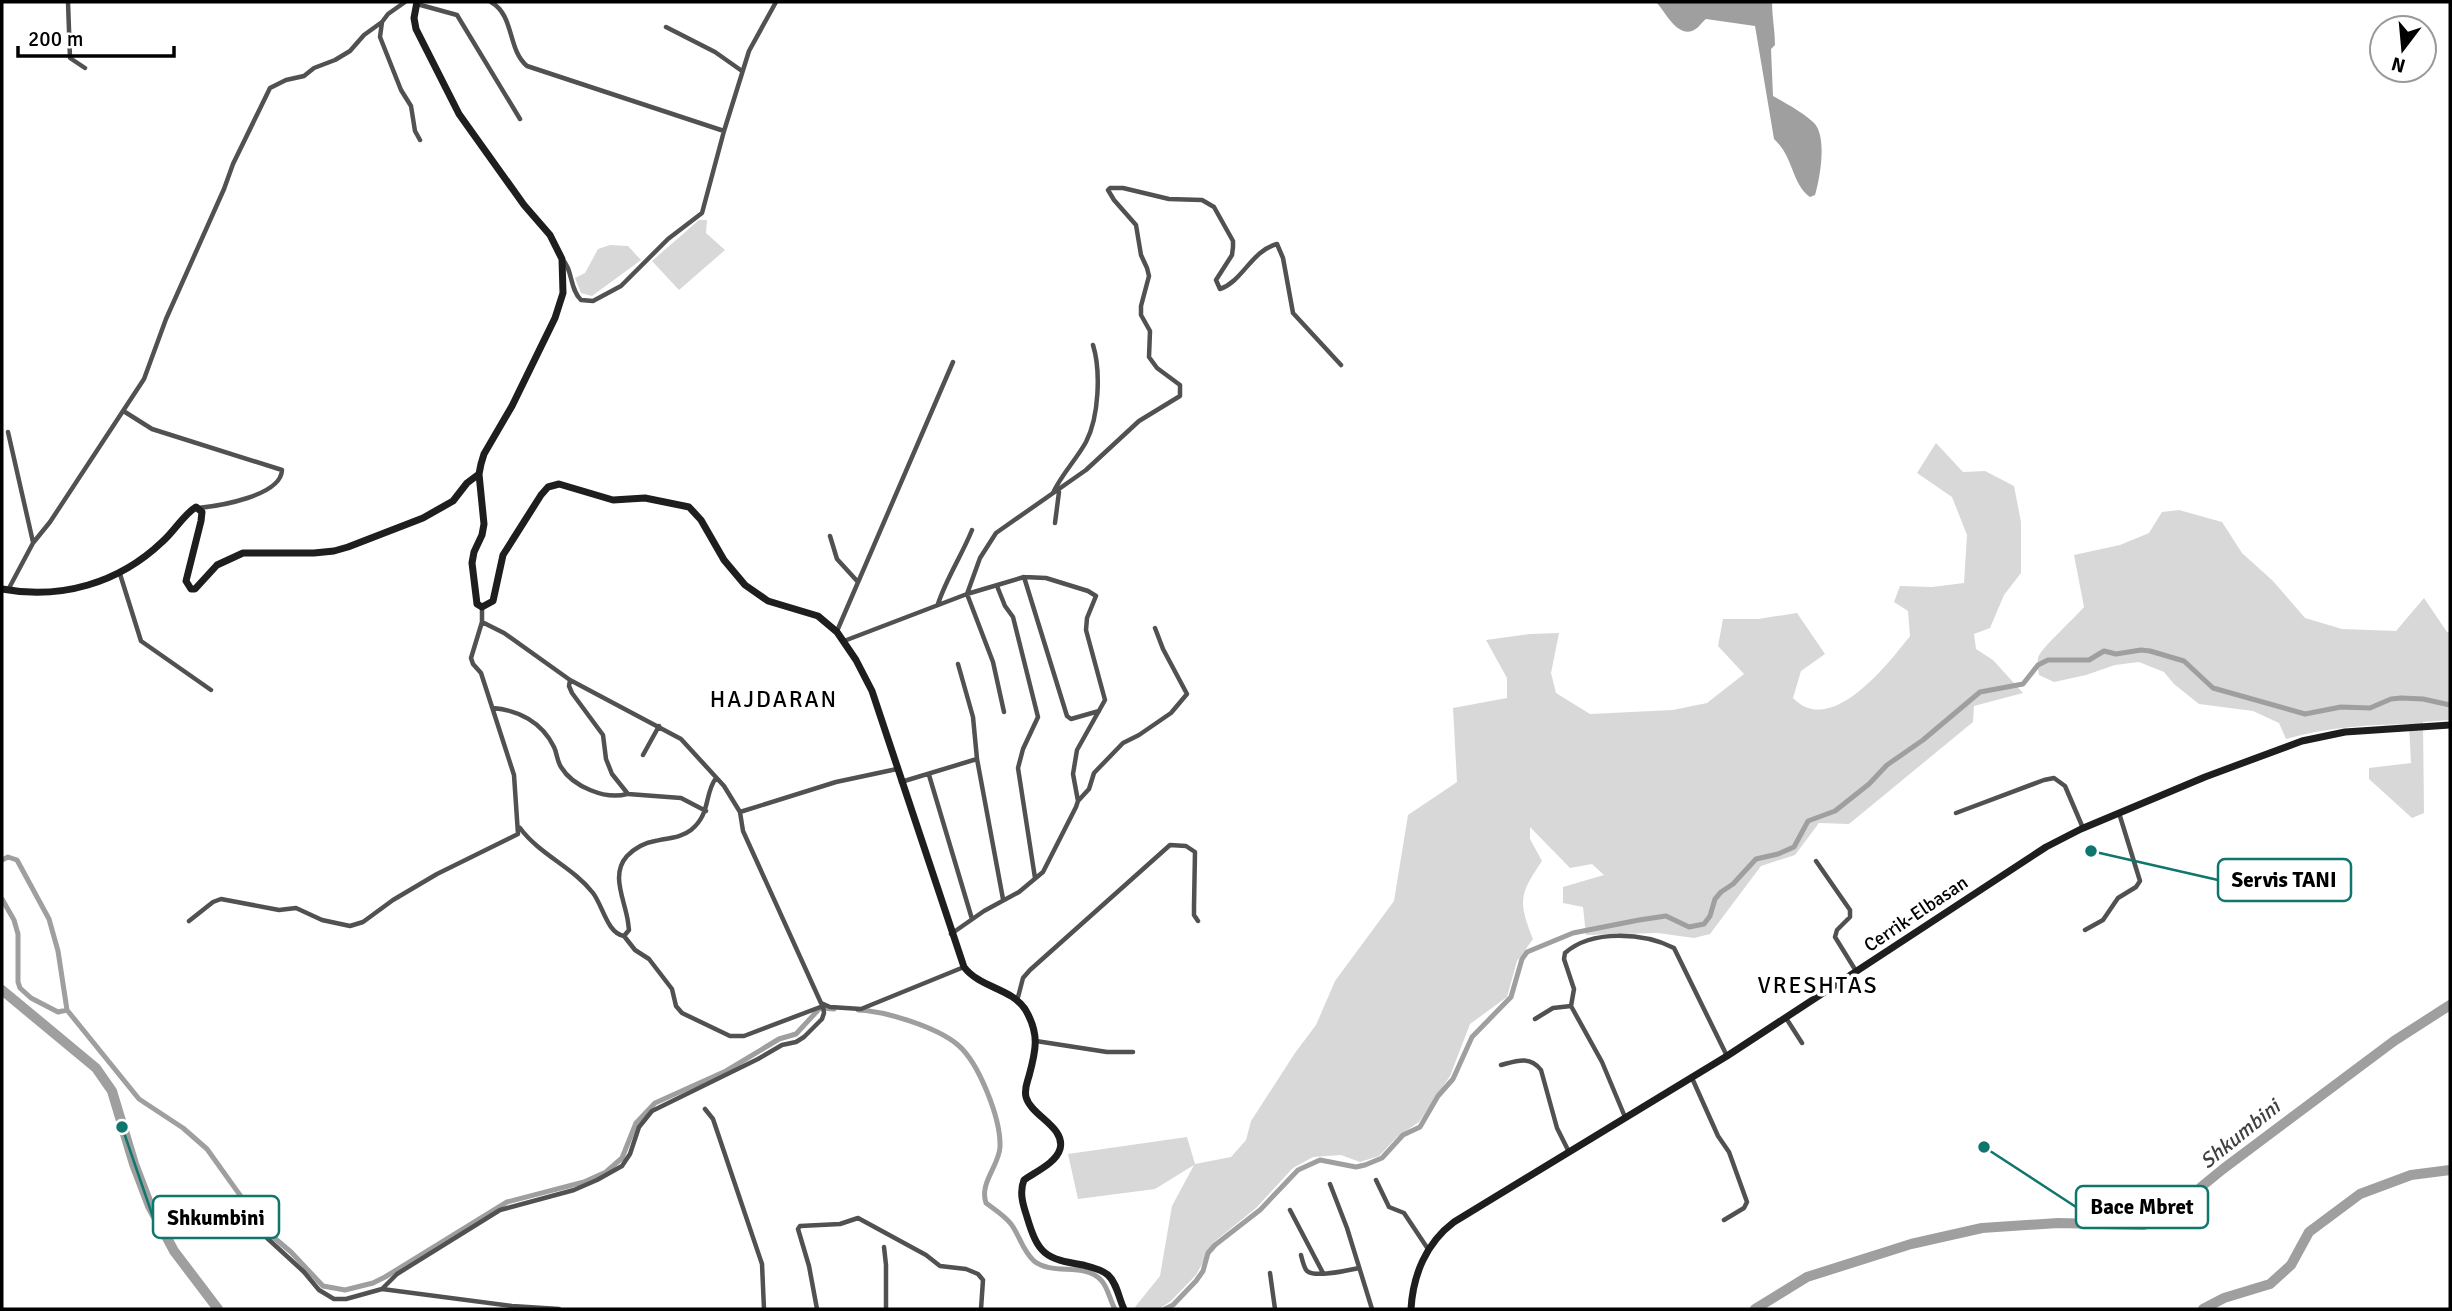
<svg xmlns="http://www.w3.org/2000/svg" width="2452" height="1311" font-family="Signika,sans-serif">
	<rect width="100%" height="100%" fill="#fff"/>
	<!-- green -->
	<path fill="#d8d8d8" d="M699,220H707L706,233L725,250L679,290L652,261Z
		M610,245L628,246L641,260L592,296L581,293L575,278L585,273L598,249Z
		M1936,443L1963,472L1985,471L2014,486L2021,522V573L2004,595L1990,628L1974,634L1976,649L1993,660L2023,693L1974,706L1973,722L1849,824L1819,823L1795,855L1761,866L1710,934L1694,938L1658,933L1586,935L1583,907L1563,903V887L1604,875L1592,864L1570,868L1530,827V839L1542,861C1519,895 1518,901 1533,939L1517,961L1507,997L1470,1024L1450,1076L1419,1122L1397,1137L1379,1156L1360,1162L1341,1155L1313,1157L1293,1168L1256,1208L1214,1242L1196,1275L1171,1301L1159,1309H1137L1135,1307L1160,1276L1172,1206L1194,1165L1155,1189L1078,1199L1068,1154L1187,1137L1195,1164L1231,1157L1246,1140L1251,1121L1295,1053L1316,1025L1335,981L1394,901L1408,815L1457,782L1453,708L1507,698V678L1486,640L1530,634L1559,633L1551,673L1556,693L1590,714L1673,710L1707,703L1744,674L1718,646L1723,619H1758L1797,613L1825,654L1801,671L1793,698C1831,738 1888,664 1910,636L1908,611L1894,602L1900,586L1932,587L1964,583L1967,535L1952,497L1917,473Z
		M2179,510L2222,522L2242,553L2273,581L2305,618L2342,629L2396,631L2424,598L2447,632H2450V720L2423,722L2424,813L2412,818L2369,779V768L2411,763L2409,724C2367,725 2327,727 2286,739L2279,723L2253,711L2199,704L2174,684L2164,672L2139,662L2115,665L2086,675L2054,682L2039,675C2038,670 2037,663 2038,658C2039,650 2075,618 2084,607L2074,555L2120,545L2149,533L2162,512Z"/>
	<!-- water -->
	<path fill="#9f9f9f" d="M1656,2H1772C1772,17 1775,31 1775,45L1771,49L1773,96C1784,102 1807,115 1815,124C1827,139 1820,178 1815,195L1810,197C1791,183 1794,157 1774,139L1755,26L1706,19C1701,23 1698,29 1692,31C1676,36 1665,11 1656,2Z"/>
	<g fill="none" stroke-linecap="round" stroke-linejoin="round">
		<!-- canal -->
		<path stroke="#9f9f9f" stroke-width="5" d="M2,860L8,857L17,860L49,919L58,951L67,1010
			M2,899L14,920L18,934V982L20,988L31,998L58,1012L67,1010L139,1099L183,1128L207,1149L265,1230L291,1252L323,1286L345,1290L373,1283L385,1277L507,1202L584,1182L606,1172L622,1158L636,1123L655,1103L726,1071L779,1039L796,1034L820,1008L834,1009
			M858,1010C885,1011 937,1027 958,1045C979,1063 1001,1119 1000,1147C999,1166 979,1183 986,1203C994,1209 1005,1216 1011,1224C1020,1236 1022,1250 1034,1261C1053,1276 1084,1262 1101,1280C1108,1287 1110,1301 1115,1309
			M1165,1309L1173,1305L1196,1281L1203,1271L1208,1253L1215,1245L1260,1210L1298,1170L1320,1160L1356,1167L1365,1165L1382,1158L1403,1135L1420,1127L1438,1096L1453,1079L1472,1037L1511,997L1522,959L1527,952L1573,933L1639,920L1666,916L1689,927L1704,924L1710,916L1715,899L1721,892L1733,884L1756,859L1778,854L1794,847L1808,821L1835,811L1869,784L1887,765L1923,740L1980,692L2023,684L2038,665L2048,660H2089L2104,651L2116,654L2141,650L2150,651L2184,661L2213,688L2305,714L2341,707L2370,708L2391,699L2401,698L2423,699L2450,705"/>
		<!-- river -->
		<path stroke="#9f9f9f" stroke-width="10" d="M2,990L96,1068L112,1091L134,1164L150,1206L174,1251L218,1309
			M1755,1309L1807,1277L1911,1244L1982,1228L2058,1223L2144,1225L2187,1207L2201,1187L2223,1169L2394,1041L2450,1005
			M2203,1309L2224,1298L2270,1284L2291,1265L2309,1232L2360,1194L2411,1175L2450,1170"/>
		<!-- street -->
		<path stroke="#515151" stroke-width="4.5" d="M68,2L70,58L85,68
			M405,2L388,14L382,22L380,37L401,90L411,106L415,131L420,140
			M491,2C515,16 507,49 527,66L724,131
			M417,4L457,15L520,119
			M666,27L715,52L742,71
			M562,259C573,269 569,288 581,300L593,301L621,286L668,239L702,213L724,131L749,51L776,2
			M125,412L152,429L282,470C281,496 219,506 198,508
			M8,432L33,542
			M1053,493C1061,475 1076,460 1086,442C1099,417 1101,371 1093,345
			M1055,523L1059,492
			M830,536L837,559L858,582
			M120,574L141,641L211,690
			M1024,577L1067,716L1071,719L1099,711
			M997,586L1005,606L1013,617L1038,717L1023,749L1018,768L1035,878
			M8,590L33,543L50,522L144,379L166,319L224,189L233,164L270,88L286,80L304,76L314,68L335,60L350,51L364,35L382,22
			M938,604C946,579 962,555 972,530
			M482,622L504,633L570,680L569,686L572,693L603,735L606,759L612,774L628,794L681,798L706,811
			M837,631L953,362
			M844,641L967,594L1024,577L1046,578L1088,591L1096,596L1087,618L1086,630L1105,700L1077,750L1073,774L1078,801L1076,807L1043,872L1019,892L984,911L951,934
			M958,664L973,717L977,759
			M570,680L681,739L724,786L740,812L743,831L821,1003L830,1007L861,1009L964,967
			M493,708C518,710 542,722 554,747C557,753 557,761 561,767C573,787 606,800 627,794
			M1004,712L993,662L967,594L980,558L996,533L1086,470L1139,421L1180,396V385L1157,368L1149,357L1150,331L1141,315V306L1149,276L1147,268L1141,255L1136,225L1114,200L1108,190L1110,188H1123L1169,199L1202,200L1214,207L1233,241V247L1232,255L1216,280L1220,289C1243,281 1251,251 1277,244L1283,258L1293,313L1341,365
			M643,755L659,726
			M929,775L972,919
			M901,782L977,759L1003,899
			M1078,801L1089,789L1094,773L1123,743L1139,735L1171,713L1187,694L1163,649L1155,628
			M740,812L836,782L897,769
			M1956,813L2044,780L2054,778L2065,786L2083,828
			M520,828C540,855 573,867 593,893C603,906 607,933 624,936L629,930L628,922C625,900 610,875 627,856C635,848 643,843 655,841C667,838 681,838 691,830C711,814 704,794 716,778
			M1816,861L1850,910V917L1837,930L1835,937L1856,971
			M189,921L213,902L221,899L279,910L296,908L322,920L350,926L363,922L393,900L437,874L518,834L514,775L481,673L473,664L471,658L482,622V607
			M2085,930L2103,920L2118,898L2136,887L2140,881L2119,813
			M624,936L635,950L649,959L672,989L676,1006L682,1013L730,1036H744L823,1006
			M1017,1001L1023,978L1030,970L1170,845L1186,846L1195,852L1194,906V915L1198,921
			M1786,1018L1802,1043
			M1535,1019L1553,1008L1571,1006
			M1036,1041L1107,1052H1133
			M1501,1065C1516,1061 1530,1055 1541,1070L1557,1128L1569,1152
			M1692,1078L1718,1136L1729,1152L1747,1202L1744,1208L1724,1220
			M705,1109L713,1119L762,1264L764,1309
			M1625,1117L1602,1062L1571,1006L1574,989L1564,959L1565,953C1592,929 1644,933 1674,948L1727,1056
			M1376,1180L1389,1207L1404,1213L1428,1249
			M1330,1184L1347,1228L1372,1309
			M1290,1210L1323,1273
			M271,1227L272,1232L267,1238L304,1272L319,1290L334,1299H346L382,1289L512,1306L559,1309
			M884,1247L886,1265V1309
			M1301,1255C1302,1259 1304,1268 1307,1271C1315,1278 1349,1270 1359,1268
			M1270,1273L1275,1309
			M382,1289L397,1274L500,1210L574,1190L597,1180L622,1166L630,1154L639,1127L652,1111L758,1059L782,1045L796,1042L804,1037L822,1019L824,1013L823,1006
			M817,1309L809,1266L798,1229L800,1226L840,1224L858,1218L926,1255L940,1266L966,1269L978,1274L983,1280L981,1309"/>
		<!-- secondary -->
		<path stroke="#1e1e1e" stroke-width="7" d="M417,2L414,18L416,29L459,114L524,205L550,235L562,259L563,293L555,318L512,406L484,454L481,464L479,474L484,524L482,535L474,552L472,563L477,604L482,607L493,601L503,555L541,495L548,487L559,484L613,500L645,498L689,507L701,520L724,560L745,585L768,601L818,616L837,632L856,660L872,691L964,967C980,988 1011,988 1025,1009C1040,1034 1036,1050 1029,1076C1027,1083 1024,1089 1026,1097C1031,1116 1066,1127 1060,1149C1056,1163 1035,1172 1024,1180C1019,1192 1023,1205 1027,1217C1038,1254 1045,1259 1083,1265C1091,1267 1101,1269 1108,1275C1117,1283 1119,1299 1124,1309
			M2,589C61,600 119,583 162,542C174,532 183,515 196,507L202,512L201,521L186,581L191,589H195L217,565L243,553H314L334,551L348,547L423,518L453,501L467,483L479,474
			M1411,1309C1413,1275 1426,1243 1454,1222L1727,1056L2046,847L2081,829L2205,777L2302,741L2345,732L2450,725"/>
	</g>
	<g text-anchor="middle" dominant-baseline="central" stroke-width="7" stroke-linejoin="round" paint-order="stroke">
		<!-- street labels -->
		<g font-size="19" fill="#000" stroke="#fff">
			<text transform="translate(1916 914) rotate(-34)">Cerrik-Elbasan</text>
		</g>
		<!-- water labels -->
		<g font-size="21" font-style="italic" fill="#404040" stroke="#fff">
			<text transform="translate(2240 1134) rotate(-39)">Shkumbini</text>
		</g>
		<!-- quarter labels -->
		<g font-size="23" letter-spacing="2" fill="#000" stroke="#fff">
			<text x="774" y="699">HAJDARAN</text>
			<text x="1818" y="985">VRESHTAS</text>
		</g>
	</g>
	<!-- callouts -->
	<path fill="none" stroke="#0f766e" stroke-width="2.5" d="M2091 851L2218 880M1984 1147L2076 1207M122 1127L153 1217"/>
	<g fill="#0f766e" stroke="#fff" stroke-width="2.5">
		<circle cx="2091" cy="851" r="7"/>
		<circle cx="1984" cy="1147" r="7"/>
		<circle cx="122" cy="1127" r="7"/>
	</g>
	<g fill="#fff" stroke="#0f766e" stroke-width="2.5">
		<rect x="2218" y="859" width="133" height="42" rx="7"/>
		<rect x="2076" y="1186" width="132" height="42" rx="7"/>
		<rect x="153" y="1196" width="126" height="42" rx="7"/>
	</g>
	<g font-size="21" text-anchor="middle" font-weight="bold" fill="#000">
		<text x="2284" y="887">Servis TANI</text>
		<text x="2142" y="1214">Bace Mbret</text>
		<text x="216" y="1225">Shkumbini</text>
	</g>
	<!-- border -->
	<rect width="2452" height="1311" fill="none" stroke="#000000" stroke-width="7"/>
	<!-- north arrow -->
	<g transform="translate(2403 49) rotate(196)"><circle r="33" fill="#ffffff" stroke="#999999" stroke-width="2"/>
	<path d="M0-5L12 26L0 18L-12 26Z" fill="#000000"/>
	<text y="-10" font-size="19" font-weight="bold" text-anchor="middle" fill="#000000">N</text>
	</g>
	<!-- scale -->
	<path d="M18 46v10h156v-10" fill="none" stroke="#000000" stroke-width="3.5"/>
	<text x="28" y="46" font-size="21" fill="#000000" stroke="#ffffff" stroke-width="5" paint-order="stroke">200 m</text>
</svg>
